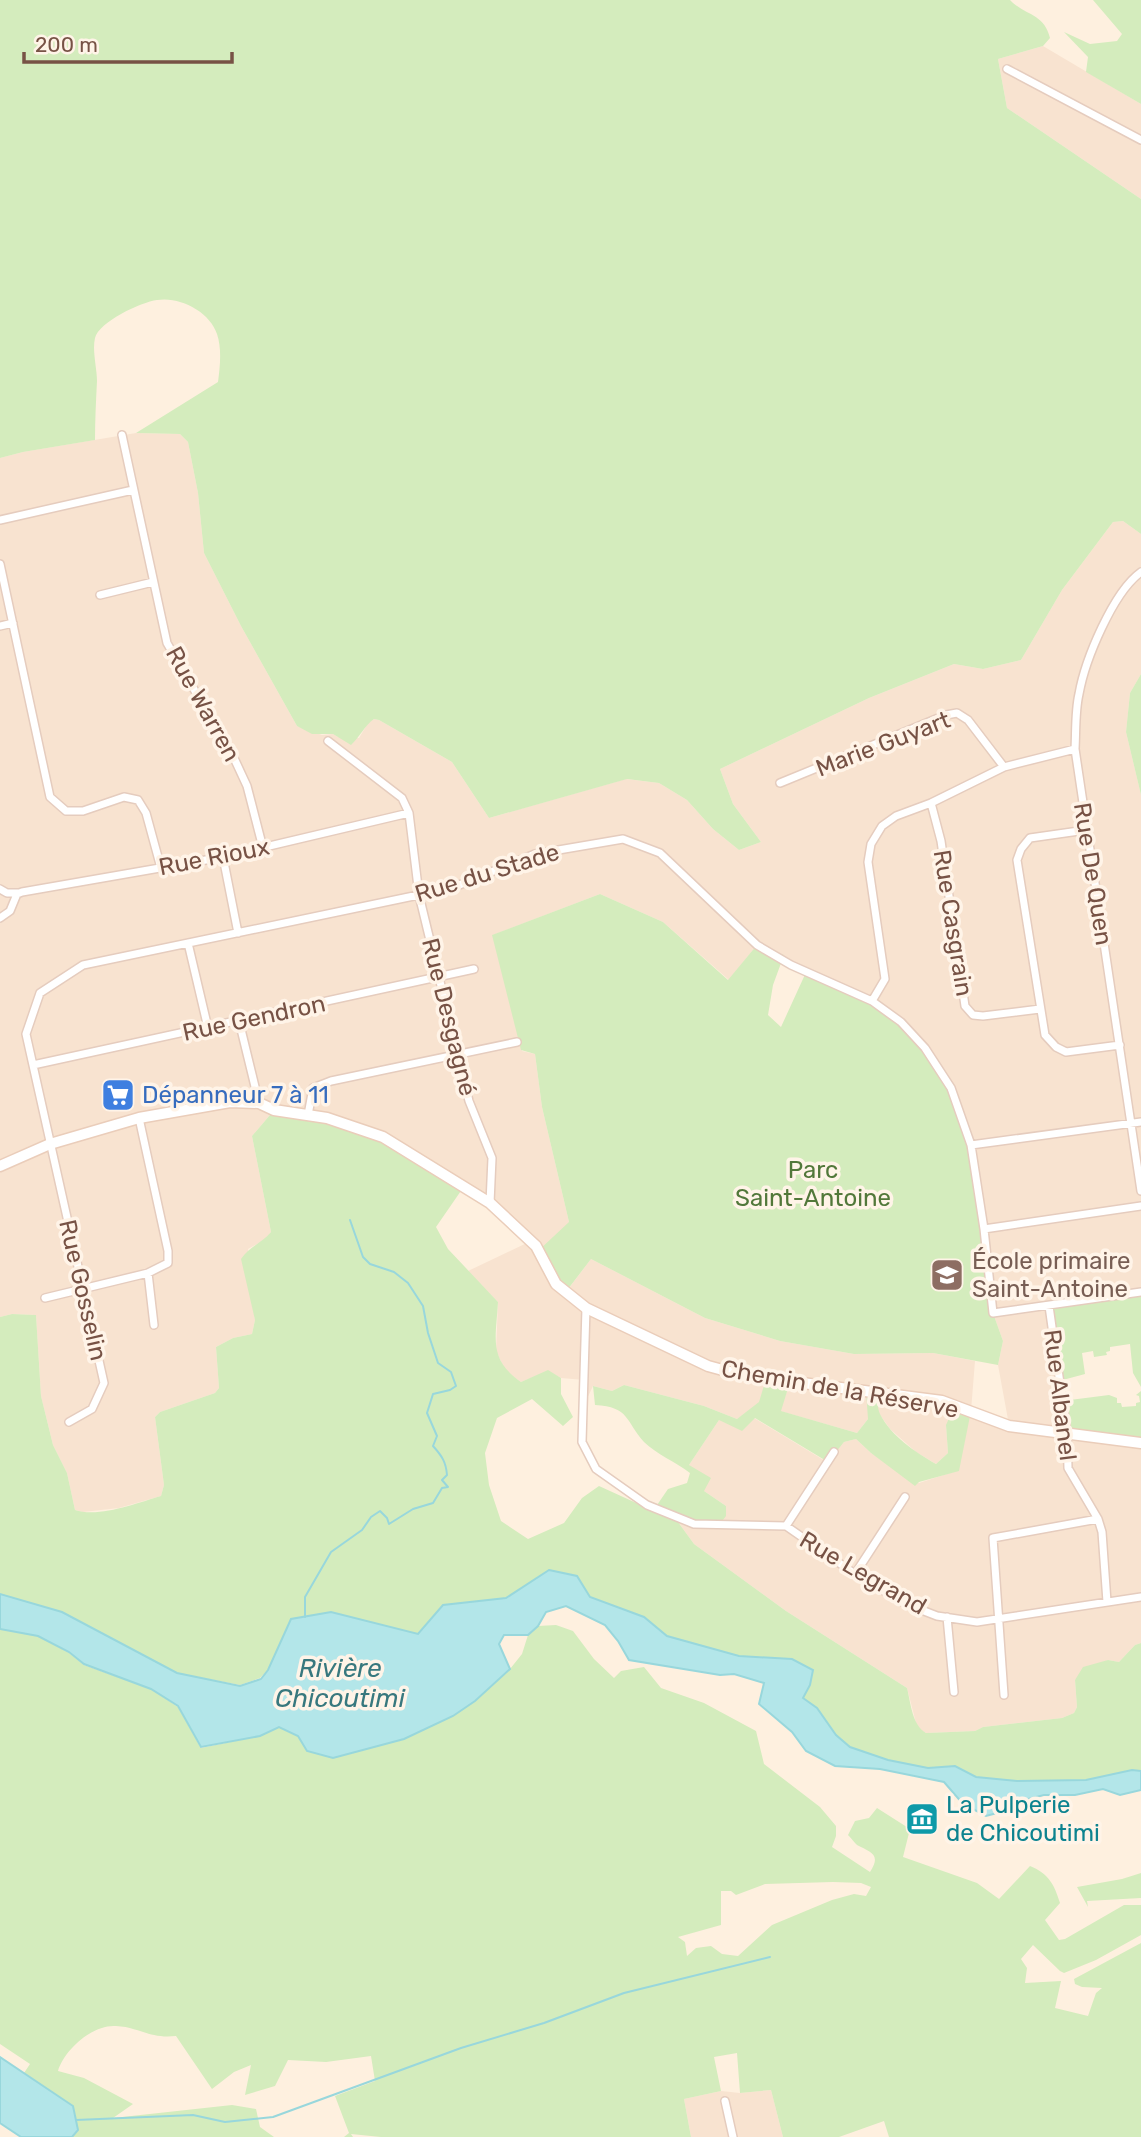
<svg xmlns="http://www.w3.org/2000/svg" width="1141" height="2137" font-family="Rubik,sans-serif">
	<rect width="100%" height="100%" fill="#fef0df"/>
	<!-- residential -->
	<path fill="#f8e3d0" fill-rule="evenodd" d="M1043,46L1141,104V199L1007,108L998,59Z
		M136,433L180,434L188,442L198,493L204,553L241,626L297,726L322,735L333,734L338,737L359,738L368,723L374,719L379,720L452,762L489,818L626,779L659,783L687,800L713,829L739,850L761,842L733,804L720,769L869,698L954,664L983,669L1021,660L1062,590L1113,522L1123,521L1141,534V674L1130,693L1126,732L1141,795V1292L1050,1306L1067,1432L1141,1442V1643L1135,1645L1119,1662L1108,1660L1075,1680L1077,1707L1074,1713L1062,1718L983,1727L975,1731L926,1733L919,1729L916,1723L907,1688L786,1611L694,1544L678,1522L694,1524L726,1506L704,1491L689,1465L719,1420L754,1418L827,1462L844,1442L856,1439L871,1453L919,1483L959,1470L946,1425L948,1453L936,1464L916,1452L890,1429L878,1412L877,1392L868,1419L857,1433L780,1411L790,1383L737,1419L704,1406L624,1385L612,1391L593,1386L583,1407L584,1380L561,1378L548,1371L521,1382L506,1372L496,1351L498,1302L468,1271L531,1241L490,1203L277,1107L252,1136L271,1232L266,1239L248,1249L255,1320L252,1334L233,1338L216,1347L219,1388L215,1393L160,1412L155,1417L164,1485L161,1496L119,1508L83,1512L75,1510L67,1473L53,1445L41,1396L36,1315L12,1314L0,1317V458L23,452ZM600,894L663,922L729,980L757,945L934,1054L993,1313L1003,1341L998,1365L1009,1425L971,1411L975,1361L933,1353L854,1354L780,1341L705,1318L591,1259L566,1292L569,1222L542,1107L535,1054L522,1051L493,935Z
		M771,2090L783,2137H691L684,2099L721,2091L740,2093Z"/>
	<!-- green -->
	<path fill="#d4ecbd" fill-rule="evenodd" d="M0,0H1010C1025,16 1044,13 1050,38L1043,46L998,59L1007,108L1141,199V534L1123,521L1113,522L1062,590L1021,660L983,669L954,664L869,698L720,769L733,804L761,842L739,850L713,829L687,800L659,783L627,779L489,818L452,762L379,720L374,719C364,726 360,737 351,745L333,734H312L297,726L241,626L204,553L198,493L188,442L180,434L136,433L218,382C220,367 222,349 217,334C210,312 180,296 157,300C141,302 99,322 95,338C92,351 97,368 97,381C96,401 95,420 95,440L23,452L0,458Z
		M1093,0H1141V104L1086,72L1088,57L1064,32L1090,44L1117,41L1122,34Z
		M1141,674V795L1126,732L1130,693Z
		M600,894L663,922L728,980L757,945L784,955L773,985L768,1015L781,1027L808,968C829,978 852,987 872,999C916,1025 945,1067 964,1115L993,1313L1003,1341L998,1365L933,1353L854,1354L780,1341L705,1318L591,1259L565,1293L538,1251L569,1222L542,1107L535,1054L521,1050L492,935Z
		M276,1108L382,1136L465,1185L436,1227L448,1249L498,1302C496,1339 488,1359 521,1382L548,1370L561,1378V1394L573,1417L563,1426L532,1399L497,1418L485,1453L489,1485L501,1521L528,1539L564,1523L582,1498L599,1486L678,1522L694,1544L786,1611L907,1688C911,1704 912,1725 926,1733L975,1731L983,1727L1062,1718L1074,1713L1077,1707L1075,1680L1083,1667L1108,1660L1119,1662L1135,1645L1141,1643V1771L1132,1770L1086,1780L1017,1781L976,1777L955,1766L928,1768L888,1760L850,1747L836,1735L817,1708L803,1698L792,1659L739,1656L667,1636L644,1617L590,1597L577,1576L549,1570L506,1598L443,1605L418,1634L331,1612L292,1619L268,1670L260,1678L240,1685L177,1673L62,1612L0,1594V1317L12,1314L36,1315L41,1396L53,1445L67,1473L75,1510C99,1518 137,1503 161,1496L164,1485L155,1417L160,1412L215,1393L219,1388L216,1347L233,1338L252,1334L255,1320L241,1259C249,1247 262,1243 271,1232L252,1136Z
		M1141,1292V1387L1133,1373L1130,1344L1110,1347V1351L1106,1352L1107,1355L1094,1357L1093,1351L1082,1353L1085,1374L1059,1381L1049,1306Z
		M766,1379L790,1382L781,1411L857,1433L868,1419L866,1391L877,1392C878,1399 877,1408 880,1414C891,1436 915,1452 936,1464L948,1453L946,1425L955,1405L971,1411L959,1471L919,1482L915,1486L871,1453L856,1439L844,1442L828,1462L755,1418L742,1431L719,1420L689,1465L711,1478L704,1491L726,1506V1516L719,1525L694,1524L655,1508L668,1489L687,1483L690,1473C676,1462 656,1454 644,1442C625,1421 630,1407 595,1405L593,1386L612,1391L624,1385L704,1406L737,1419L759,1402Z
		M1141,1391V1442L1067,1433L1062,1401L1109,1395L1117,1398V1403H1121L1122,1407L1136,1406V1403L1140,1402L1139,1396L1136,1395Z
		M556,1625L573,1631L594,1659L614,1678L621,1671L644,1667L661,1688L704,1703L756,1731L764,1764L820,1807L836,1826V1836L832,1847L870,1872C882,1854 870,1852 857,1845C856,1844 849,1836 848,1835L855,1821L869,1818L877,1808L910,1829L903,1857L977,1883L999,1899L1030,1866C1049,1874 1054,1884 1060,1903L1045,1920L1059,1940L1065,1939L1124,1905H1141V1935L1096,1960L1064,1973L1060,1971L1033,1945L1021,1959L1027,1968L1025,1983L1061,1981L1055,2008L1088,2016L1096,1993L1102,1988L1082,1987L1075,1984L1074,1979L1141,1943V2137H889L884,2121L839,2137H783L771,2090L740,2093L737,2053L714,2057L721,2091L684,2099L691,2137H381L351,2134L353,2137H344L349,2133L335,2096L375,2081L371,2056L326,2062L288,2060L275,2086L245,2095L251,2065L234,2072L212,2089L176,2036C149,2039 139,2027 116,2026C93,2024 64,2050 58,2071L84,2078L133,2104L113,2118L232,2105L256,2109L260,2127L274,2137H72L78,2130L73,2106L24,2073L30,2064L0,2044V1629L38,1636L69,1653L84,1665L151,1689L178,1707L201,1748L260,1736L279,1727L298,1736L307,1751L404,1739L453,1716L475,1701L510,1669L522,1654L528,1635L538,1626ZM833,1882L861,1883L871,1887L866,1896L854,1894L832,1900L772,1925L738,1956L722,1954L711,1946L696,1948L687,1956L685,1942L678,1937L721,1925V1891H731L736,1895L765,1884Z
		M1141,1873V1898L1087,1901L1088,1907L1077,1887L1122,1879Z"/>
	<!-- water -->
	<path fill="#b3e6e9" stroke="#98d7dc" stroke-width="2" d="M549,1570L577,1576L590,1597L644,1617L667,1636L739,1656L792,1659L813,1670L810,1685L803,1698L817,1708L836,1735L850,1747L888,1760L928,1768L955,1766L976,1777L1017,1781L1086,1780L1132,1770L1141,1771V1790L1120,1795L1103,1789L1075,1795H1044L1016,1802L997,1813L986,1816L963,1804L944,1782L880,1769L835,1766L806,1751L792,1732L759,1704L764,1683L734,1674L720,1675L629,1660L618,1641L605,1625L566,1606L546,1612L538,1626L528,1635H504L499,1644L510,1669L475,1701L453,1716L404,1739L333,1758L307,1751L298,1736L279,1727L260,1736L201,1747L178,1706L151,1689L84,1664L69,1652L38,1636L0,1629V1594L62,1612L177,1673L240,1686L261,1679L268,1670L291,1619L331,1612L418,1634L443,1605L506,1598Z
		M0,2057L73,2106L78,2130L72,2137H21L0,2123Z"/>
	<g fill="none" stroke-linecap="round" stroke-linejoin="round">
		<!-- stream -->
		<path stroke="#98d7dc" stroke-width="2" d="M305,1617V1597L331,1552L362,1530L371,1517L380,1511L387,1518L389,1524L413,1509L433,1503L442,1488L448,1487L442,1480L447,1475C446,1462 442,1456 433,1446L437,1436L427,1413L433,1394L450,1390L456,1386L451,1372L438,1363L428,1333L423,1306L408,1283L394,1272L370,1264L363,1257L350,1220
			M76,2120L193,2115L225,2122L273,2117L461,2048L544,2023L624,1993L770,1957"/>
		<defs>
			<path id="street" d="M1007,69L1141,140
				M122,435L167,643L234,758L247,786L263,848
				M0,520L133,490
				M0,564L50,797L66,811H83L124,797L138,800L146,813L161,868
				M1141,572C1113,592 1085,660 1079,694C1075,711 1076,731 1075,749L1141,1191
				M100,595L153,582
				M0,626L13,623
				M328,741L402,798L409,813L419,895L469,1101L492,1158L490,1203
				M780,783L946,715L957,713L968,720L1004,767
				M931,803L941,841L965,1006L973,1015L983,1016L1040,1009
				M1086,830L1030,838L1021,849L1017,860L1045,1035L1056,1047L1066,1052L1120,1045
				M223,857L238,933
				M0,889L7,893H19
				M0,918L10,911L17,894L22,892L223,857L409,813
				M188,943L208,1028
				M872,1001L885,979L868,862L871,844L882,826L896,816L931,803L1004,767L1075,749
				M239,1021L259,1103
				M33,1065L474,969
				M308,1115L313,1088L331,1081L517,1042
				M971,1145L1141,1122
				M984,1229L1141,1206
				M148,1273L154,1325
				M45,1298L148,1273L168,1263V1251L139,1118
				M1049,1306L1067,1433L1068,1468L1098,1519L1102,1532L1107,1602
				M586,1308L582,1442L596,1469L647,1505L694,1524L786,1526L855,1574L906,1604L937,1616L977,1622L1141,1597
				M69,1422L92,1409L104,1383L26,1034L40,993L83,965L452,888L535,854L623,839L660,853L757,945L791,965L872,1001L901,1022L925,1048L951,1088L971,1145L984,1229L993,1313L1141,1292
				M786,1526L834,1452
				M855,1574L905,1497
				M947,1617L954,1692
				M1004,1695L993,1538L1098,1519
				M725,2101L733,2137"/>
			<path id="secondary" d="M0,1166L50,1144L139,1118L230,1102L259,1103L274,1110L327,1118L383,1137L490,1203L536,1246L556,1284L586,1308L708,1366L741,1375L942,1401L1009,1426L1141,1443"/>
		</defs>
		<!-- street casing -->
		<use href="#street" stroke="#e5ccbe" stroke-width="10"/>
		<!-- secondary casing -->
		<use href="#secondary" stroke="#eacdba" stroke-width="13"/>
		<!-- street -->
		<use href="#street" stroke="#fff" stroke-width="7"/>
		<!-- secondary -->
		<use href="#secondary" stroke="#fff" stroke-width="10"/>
	</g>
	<!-- icons -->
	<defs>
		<symbol id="supermarket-square" viewBox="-11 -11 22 22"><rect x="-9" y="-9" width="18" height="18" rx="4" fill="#3f7fe0" stroke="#fff4e8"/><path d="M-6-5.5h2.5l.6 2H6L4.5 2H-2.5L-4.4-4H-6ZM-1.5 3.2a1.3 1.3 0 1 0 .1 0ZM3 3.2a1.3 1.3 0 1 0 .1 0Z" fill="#fff"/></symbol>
		<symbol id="school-square" viewBox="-11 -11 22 22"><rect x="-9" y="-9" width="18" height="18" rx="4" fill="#8d6e63" stroke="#fff4e8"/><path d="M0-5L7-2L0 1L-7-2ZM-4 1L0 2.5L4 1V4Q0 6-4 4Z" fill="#fff"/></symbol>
		<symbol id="museum-square" viewBox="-11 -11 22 22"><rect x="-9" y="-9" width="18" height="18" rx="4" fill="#0f9aa8" stroke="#fff4e8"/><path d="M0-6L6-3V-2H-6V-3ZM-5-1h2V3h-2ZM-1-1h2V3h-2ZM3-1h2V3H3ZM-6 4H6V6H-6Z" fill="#fff"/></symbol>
	</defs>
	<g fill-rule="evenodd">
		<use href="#supermarket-square" x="99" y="1076" width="38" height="38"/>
		<use href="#school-square" x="928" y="1256" width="38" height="38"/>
		<use href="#museum-square" x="903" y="1800" width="38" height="38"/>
	</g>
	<g text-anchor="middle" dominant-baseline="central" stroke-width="7" stroke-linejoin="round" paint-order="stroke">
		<!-- street labels -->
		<g font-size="24" fill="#775245" stroke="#fff4e8">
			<text transform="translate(203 704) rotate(61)">Rue Warren</text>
			<text transform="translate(883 744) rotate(-21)">Marie Guyart</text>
			<text transform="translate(214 857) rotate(-11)">Rue Rioux</text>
			<text transform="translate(487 873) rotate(-17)">Rue du Stade</text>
			<text transform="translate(1093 874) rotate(81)">Rue De Quen</text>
			<text transform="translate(953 923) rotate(81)">Rue Casgrain</text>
			<text transform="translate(449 1017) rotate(76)">Rue Desgagné</text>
			<text transform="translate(254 1018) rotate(-12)">Rue Gendron</text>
			<text transform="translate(83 1290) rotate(77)">Rue Gosselin</text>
			<text transform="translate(840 1389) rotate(10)">Chemin de la Réserve</text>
			<text transform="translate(1060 1395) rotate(83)">Rue Albanel</text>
			<text transform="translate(863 1573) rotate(30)">Rue Legrand</text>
		</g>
		<!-- shop labels -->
		<g font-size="24" fill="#366cbe" stroke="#fff4e8" text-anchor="start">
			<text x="142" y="1095">Dépanneur 7 à 11</text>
		</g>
		<!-- park labels -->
		<g font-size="24" fill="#52783a" stroke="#fff4e8">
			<text x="813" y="1170">Parc<tspan x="813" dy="28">Saint-Antoine</tspan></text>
		</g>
		<!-- education labels -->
		<g font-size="24" fill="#785e54" stroke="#fff4e8" text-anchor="start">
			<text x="972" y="1261">École primaire<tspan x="972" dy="28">Saint-Antoine</tspan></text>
		</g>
		<!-- culture labels -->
		<g font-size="24" fill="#0d838f" stroke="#fff4e8" text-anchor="start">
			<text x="946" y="1805">La Pulperie<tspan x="946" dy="28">de Chicoutimi</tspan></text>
		</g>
		<!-- water labels -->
		<g font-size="26" font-style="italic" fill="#38787e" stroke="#fff4e8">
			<text x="340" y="1668">Rivière<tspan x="340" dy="30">Chicoutimi</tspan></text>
		</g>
	</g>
	<!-- scale -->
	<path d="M24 52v10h208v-10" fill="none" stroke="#775245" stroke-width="3.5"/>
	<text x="35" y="52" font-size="21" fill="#775245" stroke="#fff4e8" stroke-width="5" paint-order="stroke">200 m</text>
</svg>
